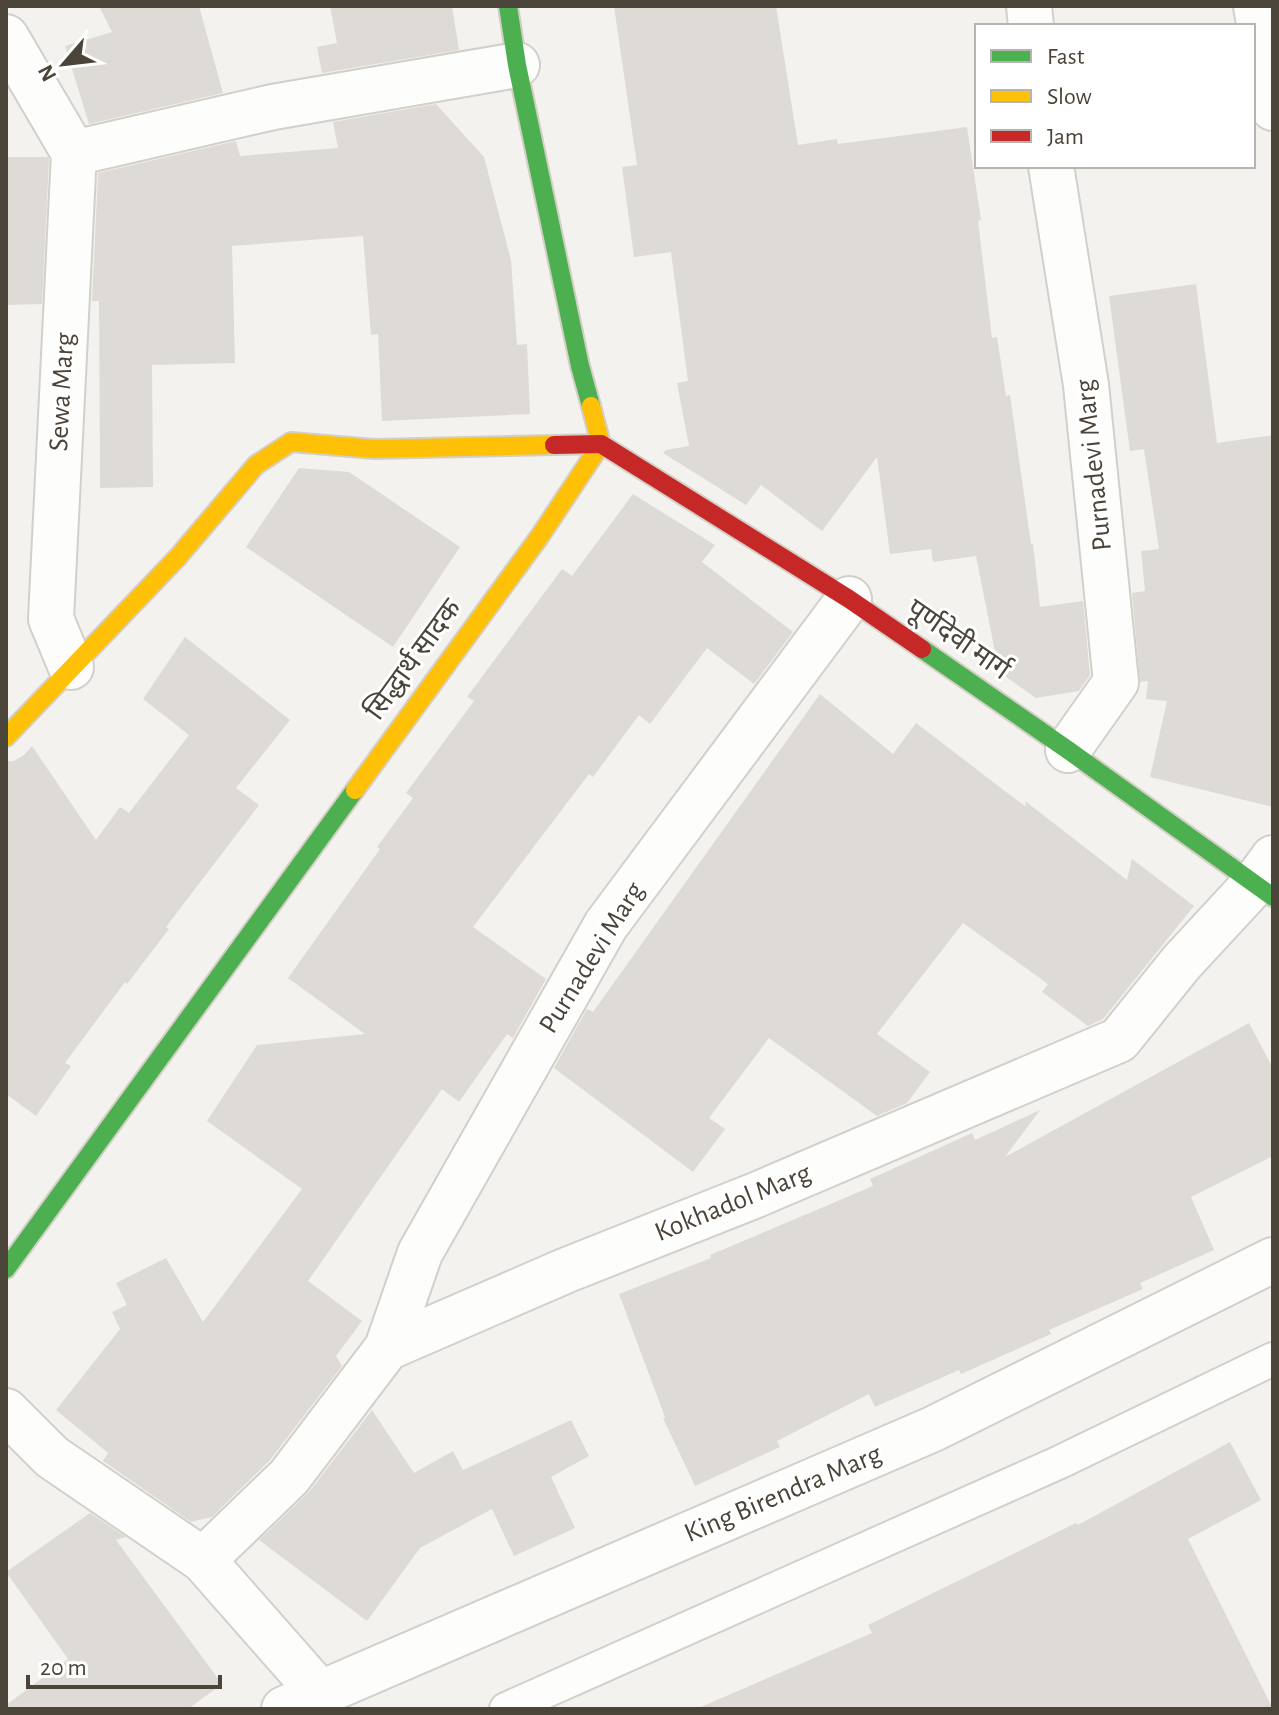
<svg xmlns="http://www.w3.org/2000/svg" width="1279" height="1715" font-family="'Alegreya Sans','Noto Sans Devanagari',sans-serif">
	<rect width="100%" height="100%" fill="#f4f2ee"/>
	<!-- building -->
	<path fill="#dedbd6" d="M99,6H199L223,93L89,124L65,46L112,32Z
		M330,6H452L459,50L322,73L317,47L337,43Z
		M614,6H776L798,145L837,139L838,144L967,127L981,220L978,221L992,338L997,337L1006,396L1010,395L1031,544H1033L1040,607L1083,601L1090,675L1079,691L1036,698L999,672L976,556L933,562L931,549L890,554L877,457L822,531L761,485L746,505L663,453L666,450L689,446L677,383L688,381L671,252L634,257L622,167L637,165Z
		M436,104L484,157L511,260L517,345L527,344L530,414L382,421L378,334L371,335L363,236L232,246L235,363L152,365L153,487L100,488L99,301H92L98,173L236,141L240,156L338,148L333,122Z
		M6,157H48L49,159L42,304L6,305Z
		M1196,284L1217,443L1273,435V807L1150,777L1167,701L1146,699L1148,681L1140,682L1132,593L1145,591L1141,551L1159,549L1144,449L1130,451L1109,296Z
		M299,468L349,472L460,547L393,647L246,547Z
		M633,494L715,545L702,562L793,632L754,684L707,648L650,724L639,715L593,777L589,774L473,927L546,979L513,1038L507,1034L459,1102L442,1089L308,1281L362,1321L336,1356L342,1366L270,1460L212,1517L191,1522L103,1461L108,1453L56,1410L120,1329L112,1312L127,1305L116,1283L166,1258L203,1322L302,1189L207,1121L257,1045L365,1034L288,978L380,849L377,847L413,798L406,793L474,701L467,697L562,569L572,576Z
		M185,637L290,720L236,788L259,805L166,927L169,929L127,984L125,982L65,1063L71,1066L36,1116L6,1094V761H14L24,755L32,746L96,840L120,807L129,813L189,735L143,699Z
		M820,694L893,754L916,723L1026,807L1025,801L1127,880L1132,859L1194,906L1103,1019L1088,1026L1042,992L1048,984L963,923L877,1034L930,1072L907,1103L877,1116L769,1038L709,1118L725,1129L693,1172L554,1068L587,1009L593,1012Z
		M1249,1023L1273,1068V1156L1191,1197L1214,1250L1140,1283L1143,1289L1049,1330L1051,1334L961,1374L959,1370L875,1407L869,1394L777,1441L780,1447L695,1486L663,1418L665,1417L619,1294L711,1258L710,1255L873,1186L870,1179L972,1133L975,1140L1040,1110L1005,1157Z
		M372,1410L414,1473L453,1451L463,1470L571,1420L589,1456L551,1477L575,1528L514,1556L492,1509L420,1548L367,1621L259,1540L309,1492Z
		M1230,1442L1261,1500L1188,1539L1273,1709H696L872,1633L868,1625L1076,1523L1078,1525Z
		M90,1513L126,1537L116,1540L222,1684L188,1709H6V1705L68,1659L6,1572Z"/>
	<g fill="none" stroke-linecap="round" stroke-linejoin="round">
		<defs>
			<path id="lane" d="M506,1709L1060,1462L1273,1359"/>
			<path id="street" d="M1029,6L1031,26
				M1256,6L1273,108
				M6,37L74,153L51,619L71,667
				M74,153L273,107L517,65
				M1051,166L1086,385L1116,682L1068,750
				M387,1348L420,1253L606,925L849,599
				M6,1411L52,1457L203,1560L320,1693
				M203,1560L289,1477L387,1348L567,1270L756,1195L1119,1040L1181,963L1255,883L1273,858
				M284,1709L933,1429L1273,1260"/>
			<path id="fast" d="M508,6L517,65L580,366L591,406
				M922,649L1068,750L1273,897
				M6,1269L355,790"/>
			<path id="slow" d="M6,737L178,557L256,465L291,442L374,449L554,445
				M355,790L540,536L601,444L591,406"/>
			<path id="jam" d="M554,445L601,444L849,599L922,649"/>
		</defs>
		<!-- lane casing -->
		<use href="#lane" stroke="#d2d0cb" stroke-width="36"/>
		<!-- street casing -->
		<use href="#street" stroke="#d2d0cb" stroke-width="48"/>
		<!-- fast casing -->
		<use href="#fast" stroke="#d3cfc5" stroke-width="22"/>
		<!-- slow casing -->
		<use href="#slow" stroke="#d3cfc5" stroke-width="22"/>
		<!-- jam casing -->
		<use href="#jam" stroke="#d3cfc5" stroke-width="22"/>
		<!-- lane -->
		<use href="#lane" stroke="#fdfdfc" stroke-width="32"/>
		<!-- street -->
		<use href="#street" stroke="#fdfdfc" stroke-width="44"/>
		<!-- fast -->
		<use href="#fast" stroke="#4caf50" stroke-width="18"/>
		<!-- slow -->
		<use href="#slow" stroke="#ffc107" stroke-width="18"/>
		<!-- jam -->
		<use href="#jam" stroke="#c62828" stroke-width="18"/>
	</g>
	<g text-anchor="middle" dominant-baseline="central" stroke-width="6" stroke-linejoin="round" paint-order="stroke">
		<!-- street labels -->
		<g font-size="28" fill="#4b4439" stroke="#fff">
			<text transform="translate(62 392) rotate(-87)">Sewa Marg</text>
			<text transform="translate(1094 465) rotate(-96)">Purnadevi Marg</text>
			<text transform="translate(958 640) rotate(35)">पूर्णदेवी मार्ग</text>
			<text transform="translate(414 660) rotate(-54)">सिद्धार्थ सादक</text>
			<text transform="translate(592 958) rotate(-58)">Purnadevi Marg</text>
			<text transform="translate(733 1203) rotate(-22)">Kokhadol Marg</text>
			<text transform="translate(783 1494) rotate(-23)">King Birendra Marg</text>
		</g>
	</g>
	<!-- border -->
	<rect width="1279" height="1715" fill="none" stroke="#4b4439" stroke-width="16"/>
	<!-- legend -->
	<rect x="975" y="24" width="280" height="144" fill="#ffffff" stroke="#b7b4b0" stroke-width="2"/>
	<rect x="991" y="50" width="40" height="12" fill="#4caf50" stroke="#b7b4b0" stroke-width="2"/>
	<text x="1047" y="64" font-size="24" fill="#4b4439">Fast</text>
	<rect x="991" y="90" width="40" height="12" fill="#ffc107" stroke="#b7b4b0" stroke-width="2"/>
	<text x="1047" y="104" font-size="24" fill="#4b4439">Slow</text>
	<rect x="991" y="130" width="40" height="12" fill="#c62828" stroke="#b7b4b0" stroke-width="2"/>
	<text x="1047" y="144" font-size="24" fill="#4b4439">Jam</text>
	<!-- north arrow -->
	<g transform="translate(64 64) rotate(242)" stroke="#ffffff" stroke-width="6" paint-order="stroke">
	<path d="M0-6L14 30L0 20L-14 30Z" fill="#4b4439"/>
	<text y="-12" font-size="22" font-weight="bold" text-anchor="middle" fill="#4b4439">N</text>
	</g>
	<!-- scale -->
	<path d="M28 1675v12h192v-12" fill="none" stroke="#4b4439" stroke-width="4"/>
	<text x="40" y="1675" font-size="24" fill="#4b4439" stroke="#ffffff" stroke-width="6" paint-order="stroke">20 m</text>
</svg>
